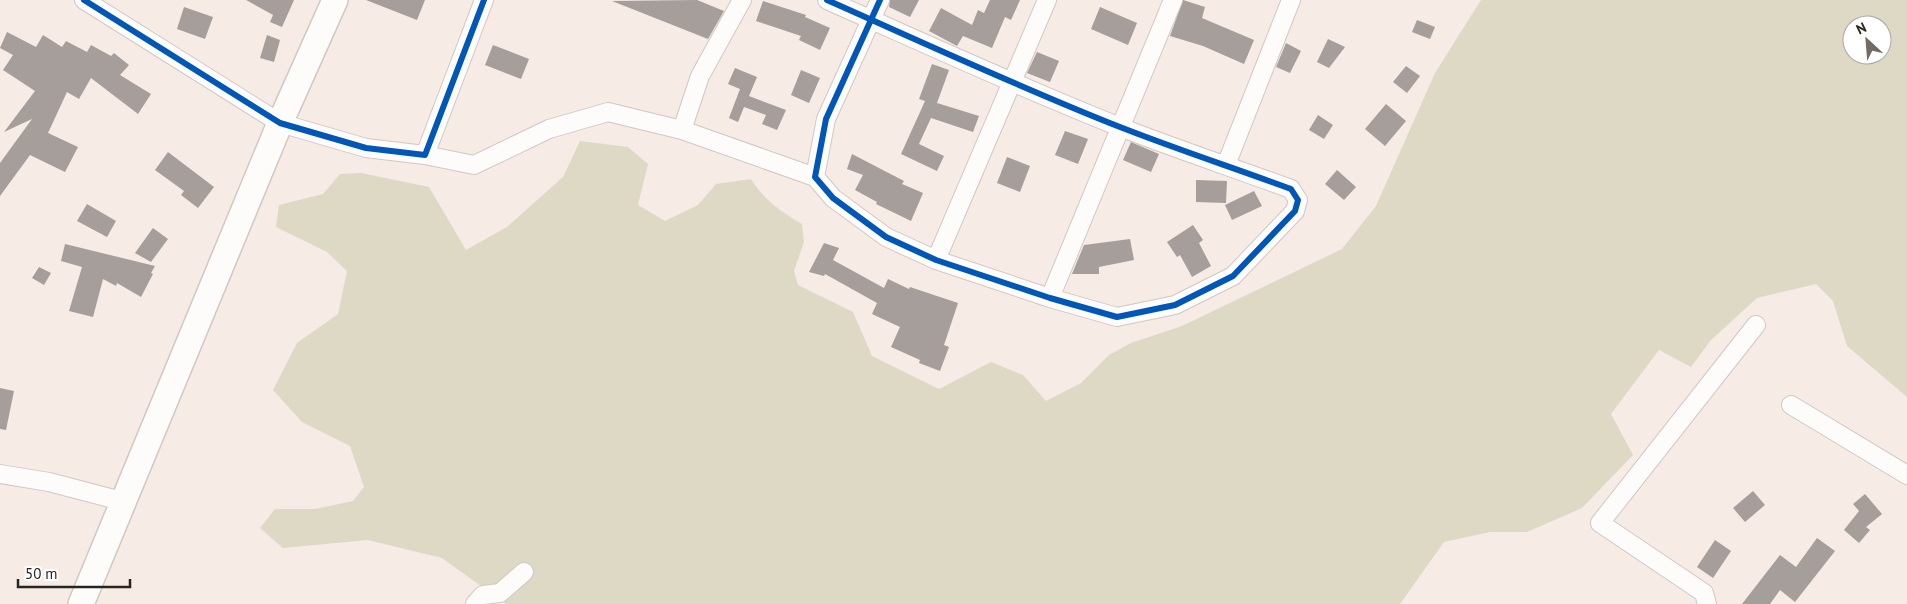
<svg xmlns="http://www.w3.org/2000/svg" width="1907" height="604" font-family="'PT Sans',sans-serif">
	<rect width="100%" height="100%" fill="#f6ebe5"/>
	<!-- green -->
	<path fill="#ddd9c5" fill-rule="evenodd" d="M1481,0H1907V397L1847,346L1833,301L1816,284L1757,298L1711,340L1691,367L1659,350L1611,414L1633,455L1582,508L1527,532H1490L1444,542L1400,604H506L442,558L368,540L283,548L260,528L275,509H315L353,501L364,487L350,446L302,422L273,390L297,343L338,314L347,271L327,252L276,227L279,205L323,194L340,174L361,173L429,187L466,250L507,227L563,177L580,141L628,147L648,164L638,205L665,221L698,205L716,184L751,179C764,200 781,212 802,224L804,242L794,271L798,285L853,312L872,356L939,389L991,362L1023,375L1046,401L1081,383L1109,355L1131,343L1182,326L1342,249L1376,206L1435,73ZM1852,25H1882V55H1852Z"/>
	<!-- building -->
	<path fill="#a69e9a" d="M246,0H294L282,27L270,22L273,15Z
		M366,0H425L417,20Z
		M697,0L724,11L708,39L612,1Z
		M890,0H919L910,17L889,7Z
		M990,0H1020L1011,20L1005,17L992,48L963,36L957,46L929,31L941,8L972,25L978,10L984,13Z
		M1183,0L1205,7L1202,18L1254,40L1244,64L1203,46L1170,36Z
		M763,1L806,15L805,17L830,28L820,50L799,40L801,36L756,21Z
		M184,7L213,17L205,39L177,29Z
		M1100,7L1137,23L1128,45L1091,29Z
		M1417,20L1435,27L1430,39L1412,32Z
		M7,32L36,47L43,35L62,47L66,41L87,52L91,45L111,56L114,53L129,65L120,75L151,94L138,114L91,78L79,99L67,92L48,133L78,147L65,172L30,155L0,196V163L32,119L4,132L35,91L3,70L13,55L0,48Z
		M267,35L280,40L274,62L260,58Z
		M1328,39L1345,47L1329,68L1317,62Z
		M1286,43L1301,51L1290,73L1276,67Z
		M493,45L529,59L521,79L485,65Z
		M1037,52L1059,61L1050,82L1027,73Z
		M932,64L949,70L937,103L979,116L973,132L931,118L919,144L944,156L937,171L901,154L925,101L919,99Z
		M1406,66L1420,76L1407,93L1393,82Z
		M735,68L757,77L749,96L786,110L777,130L762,124L766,115L744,107L738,122L729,118L740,89L728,84Z
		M801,70L820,78L809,103L791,95Z
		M1386,104L1406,121L1385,146L1365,129Z
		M1318,115L1333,125L1324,139L1309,130Z
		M1065,131L1088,139L1078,164L1055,155Z
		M1131,142L1159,154L1151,172L1123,160Z
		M168,152L214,187L198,208L181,195L184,191L155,170Z
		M852,154L904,181L902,184L923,193L911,221L876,204L877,202L855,190L863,175L847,169Z
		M1007,157L1030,166L1020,192L997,183Z
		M1337,170L1356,187L1344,200L1325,184Z
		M1196,180L1227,181L1226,203L1196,202Z
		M1254,191L1262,206L1232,220L1225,205Z
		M87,204L116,221L107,237L77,221Z
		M1193,225L1203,240L1199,243L1211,266L1192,277L1180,255L1177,257L1167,242Z
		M153,228L168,239L151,262L135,253Z
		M1130,239L1134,260L1099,267V274H1072L1084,245Z
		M824,243L839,248L833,260L884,288L888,279L909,289L910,287L958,303L944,345L949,347L940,371L919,363L920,360L891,347L900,327L872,314L877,303L825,274L824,276L809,272Z
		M65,244L155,266L151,273L153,274L141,297L117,283L116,286L103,279L93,317L69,311L82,267L61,261Z
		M39,267L51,273L44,285L32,278Z
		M0,388L14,391L6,430L0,429Z
		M1753,491L1765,505L1745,522L1733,508Z
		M1865,494L1882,514L1866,527L1870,530L1859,543L1844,530L1859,511L1853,504Z
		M1817,538L1835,551L1795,602L1780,590L1770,604H1742L1780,555L1796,567Z
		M1715,540L1731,551L1713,578L1697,567Z"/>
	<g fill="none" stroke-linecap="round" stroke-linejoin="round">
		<defs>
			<path id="street" d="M84,0L280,123L366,148L425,155L484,0
				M827,0C924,43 1021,88 1120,127C1176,149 1234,168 1291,189L1298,200L1295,211L1233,276L1175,305L1117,317L1050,298L936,260L886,237L833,198L815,177L826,119L880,0
				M682,130L700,76L742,0
				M425,155L474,165L549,129L608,112L682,130L815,177
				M1226,165L1291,0
				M936,260L1047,0
				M1050,298L1173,0
				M1791,405L1907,475
				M0,474L49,482L125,502
				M475,604L483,595L500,593L524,572
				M1707,604L1704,593L1600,523L1756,325"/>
			<path id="secondary" d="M81,604L280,123L335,0"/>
		</defs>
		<!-- street casing -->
		<use href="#street" stroke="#d0c8c3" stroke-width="20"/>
		<!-- secondary casing -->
		<use href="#secondary" stroke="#d0c8c3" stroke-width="28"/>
		<!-- street -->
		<use href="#street" stroke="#fefcfb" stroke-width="18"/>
		<!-- secondary -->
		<use href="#secondary" stroke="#fefcfb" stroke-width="25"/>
		<defs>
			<path id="cycleway" d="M84,0L280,123L366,148L425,155L484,0
				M827,0C924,43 1021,88 1120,127C1176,149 1234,168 1291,189L1298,200L1295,211L1233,276L1175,305L1117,317L1050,298L936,260L886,237L833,198L815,177L826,119L880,0"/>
		</defs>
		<!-- cycleway casing -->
		<use href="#cycleway" stroke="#fff" stroke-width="9"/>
		<!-- cycleway -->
		<use href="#cycleway" stroke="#0057b8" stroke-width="6"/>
	</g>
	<!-- north arrow -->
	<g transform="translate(1867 40) rotate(334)"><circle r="24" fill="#ffffff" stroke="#aaa7a6"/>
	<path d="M0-4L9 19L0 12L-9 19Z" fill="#716a65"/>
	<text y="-8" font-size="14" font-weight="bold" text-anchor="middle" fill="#2a2420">N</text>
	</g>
	<!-- scale -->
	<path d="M18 579v8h112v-8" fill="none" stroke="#2a2420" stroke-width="2.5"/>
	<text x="25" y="579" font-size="15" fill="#2a2420" stroke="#ffffff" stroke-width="4" paint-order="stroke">50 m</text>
</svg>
